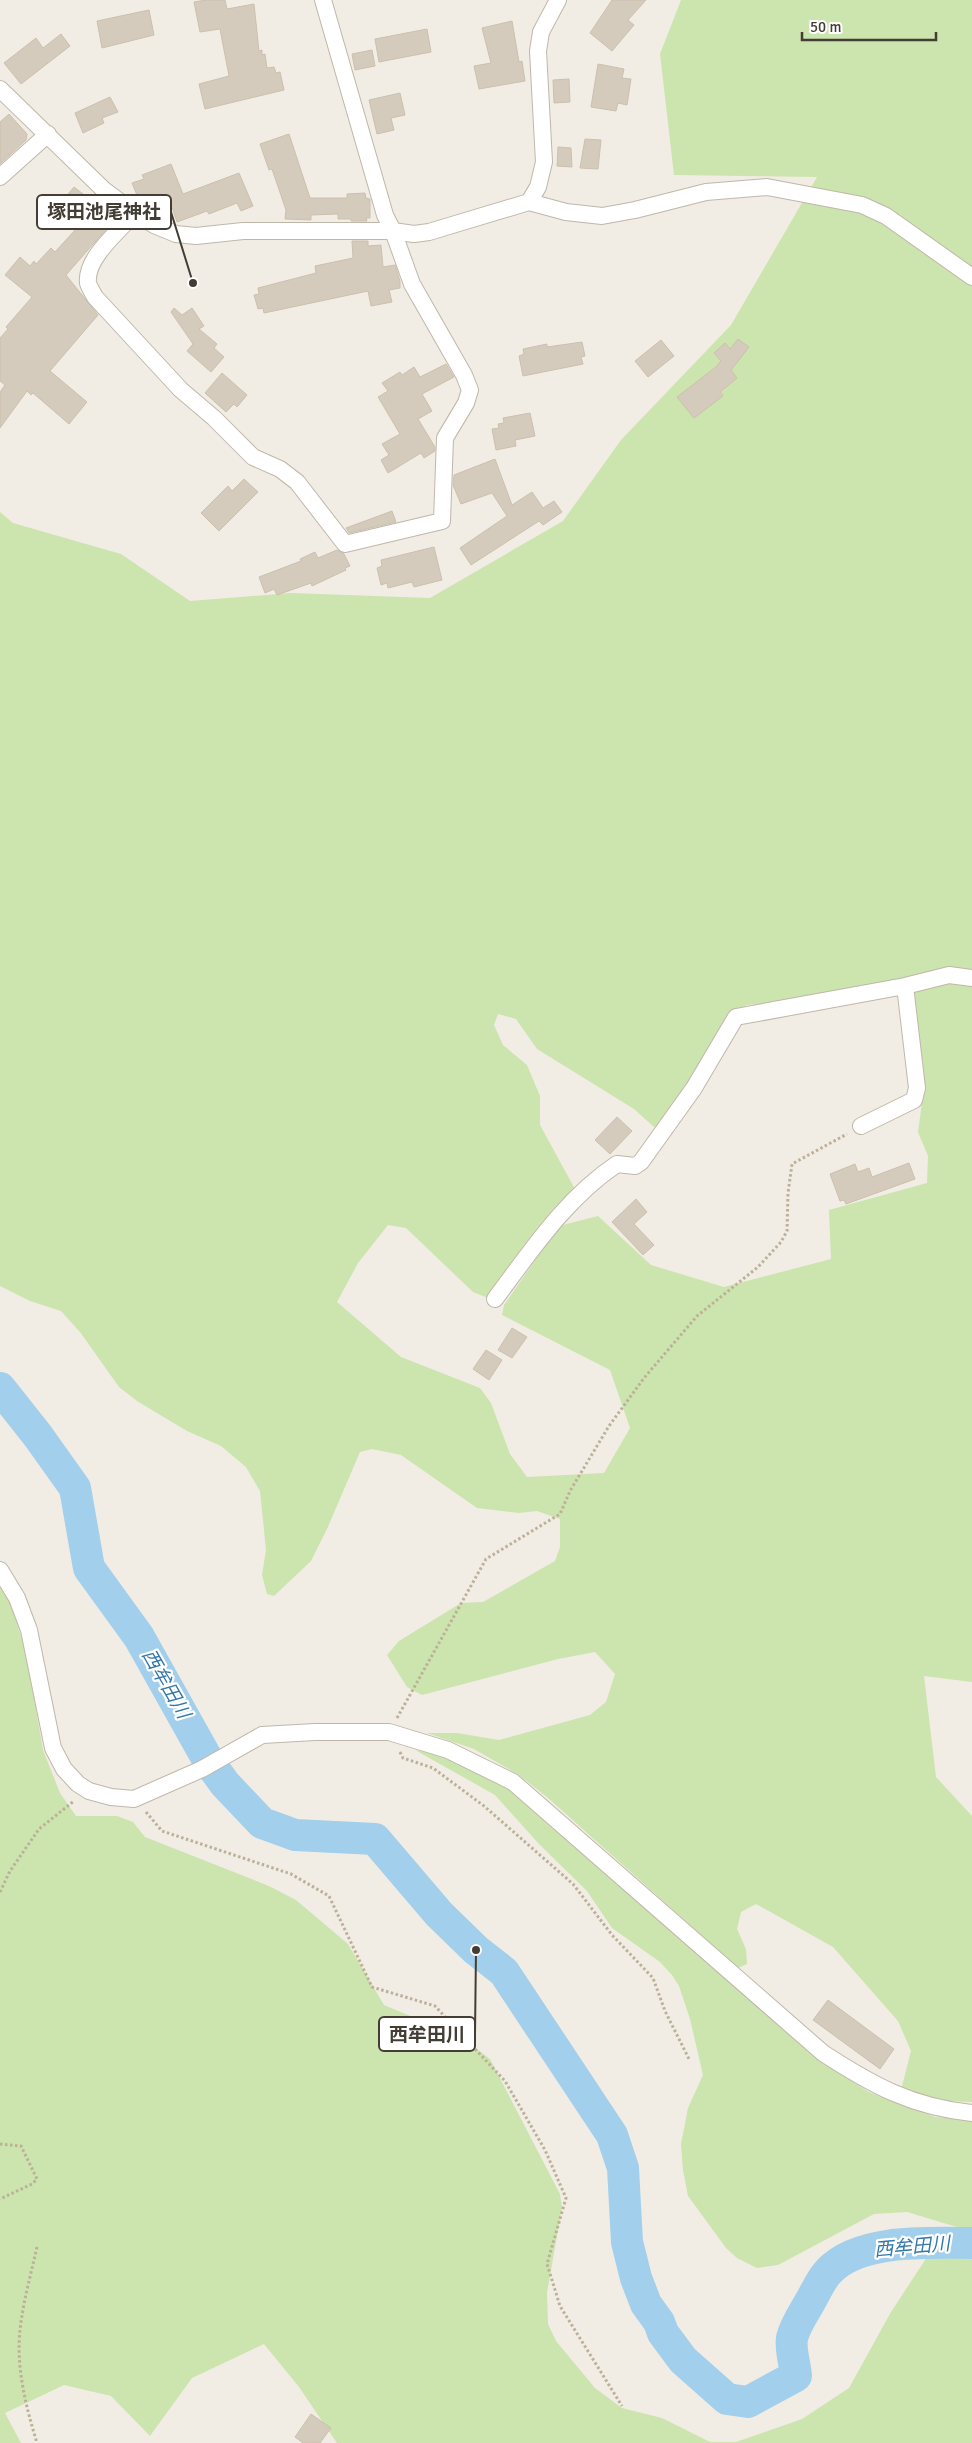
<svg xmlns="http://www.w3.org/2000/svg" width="972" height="2443" font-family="Signika,'Noto Sans JP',sans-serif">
	<rect width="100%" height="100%" fill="#f1ede4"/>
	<!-- green -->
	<path fill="#cce4ae" d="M681,0H972V970L776,1002L747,1005L731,1012L669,1121L654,1127L634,1109L537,1049L516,1019L498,1014L494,1025L503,1045L527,1065L540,1096V1125L575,1189L488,1298L473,1292L406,1228L388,1225L358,1263L337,1302L401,1357L480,1388L491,1403L510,1454L527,1477L604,1473L630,1428L610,1370L502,1315L504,1305L559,1226L598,1216L651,1265L724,1287L831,1259L829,1210L927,1183L928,1156L918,1132L923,1095L913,989L950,982L972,984V1682L924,1676L936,1777L972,1816V2102L949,2101L901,2090L911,2051L898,2021L833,1947L756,1904L741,1912L737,1929L746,1949L747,1964L738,1968L548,1798L519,1775L474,1749L427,1733H457L499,1740L590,1715L606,1702L615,1674L595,1652L558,1659L422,1695L407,1687L387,1655L399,1641L461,1603L483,1602L555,1561L560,1547V1519L537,1511L519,1513L477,1508L401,1455L372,1449L360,1452L327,1529L311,1561L274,1596L267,1594L262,1575L266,1550L260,1491L246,1467L221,1446L187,1431L137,1401L119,1387L80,1332L61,1311L30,1301L0,1286V512L13,523L121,554L190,601L291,593L430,598L563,521L621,440L731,325L817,177L674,175L660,54Z
		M0,1585L11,1605L26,1652L43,1750L60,1793L76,1816H117L133,1822L145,1837L269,1886L296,1900L348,1944L384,2005L461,2037L490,2059L560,2194L562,2207L547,2293L548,2324L556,2341L595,2388L622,2408L662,2418L710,2442H736L802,2419L849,2388L891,2312L927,2257L957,2227L907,2212L874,2214L778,2265L757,2268L737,2258L726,2248L688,2196L683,2170L681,2144L688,2108L703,2075L690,2019L679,1986L672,1975L660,1962L612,1928L587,1891L539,1844L495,1795L415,1750C450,1756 479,1772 509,1790L831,2068L869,2092L935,2117L972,2119V2443H337L299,2387L264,2344L192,2378L150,2436L111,2396L64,2385L5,2413L21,2443H0Z"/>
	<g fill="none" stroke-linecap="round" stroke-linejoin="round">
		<!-- river -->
		<path stroke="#a2cfec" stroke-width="32" d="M0,1388L38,1436L75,1488L89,1568L139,1637L209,1762L225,1784L262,1823L295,1835L375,1839L439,1914L476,1950L504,1972L612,2135L623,2168L627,2242L636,2278L646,2304L659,2322L663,2333L683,2360L727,2399L748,2402L796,2376C795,2364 790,2349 792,2338C795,2325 805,2311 811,2300C817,2290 821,2279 829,2271C860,2238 931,2243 972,2243"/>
	</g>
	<!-- building -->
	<path fill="#d5cbbd" stroke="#ccc0ad" d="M206,0H225L227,9L254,4L259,51L262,50V55L265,54L267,68L274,67L276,73L280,72L284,90L205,109L199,84L229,76L220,29L200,32L194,2Z
		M612,0H646L628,20L634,25L612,51L590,33Z
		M149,10L154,35L102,48L97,21Z
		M512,21L519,62L522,61L525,81L479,89L474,66L491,63L482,28Z
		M427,29L431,52L379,62L375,39Z
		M61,34L70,46L21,84L4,63L36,38L43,48Z
		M372,50L375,66L355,70L352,54Z
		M598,64L624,69L622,78L631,79L627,105L618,103L616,111L591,107Z
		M569,79L570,102L554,103L553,80Z
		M400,93L405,115L391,118L394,130L377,134L369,100Z
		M110,97L118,112L102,118L104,123L83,133L75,113Z
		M9,114L27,134L26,140L0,164V122Z
		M289,134L310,198H347V194L365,193L366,198L370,199V218H366L367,221H351V219H338V214L311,215V220L285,219L286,210L272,169L269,170L260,144Z
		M585,139L601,140L598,169L580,168Z
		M558,147L571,148L572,167L557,166Z
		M171,164L183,194L239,173L253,206L241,211L237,203L209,214L207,211L177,222L169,198L151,205L148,197L139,200L132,183L144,179L142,175Z
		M74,187L115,219L66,275L98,315L50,371L87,402L69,424L33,393L31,395L27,391L0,428V392L5,385L0,381V338L8,329L6,327L32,297L5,275L20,257L30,266L34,261L36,264L51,248L55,252L75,230L63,220L69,213L59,205Z
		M352,241H368V246L381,245L383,267L395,265L400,281V288L389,290L392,302L371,306L368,291L264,313L263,308L258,309L254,295L259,294L258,288L316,273L315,266L353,258Z
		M174,308L182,315L192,308L204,326L199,329L217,344L214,348L224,357L211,372L187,351L193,344L171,312Z
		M738,339L749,347L731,370L737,378L720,392L723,396L694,418L677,397L716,367L721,361L714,353L725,343L730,349Z
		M661,340L674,356L648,377L635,361Z
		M582,342L585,356L581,357L583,364L523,376L519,356L524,354L523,349L547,344V347Z
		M446,364L454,377L422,394L432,411L418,419L435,447V451L424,458L421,453L388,473L381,460L389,455L382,444L400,434L378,397L388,391L382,383L400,372L402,375L414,367L420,377Z
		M222,373L247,395L237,407L234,404L226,412L205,393Z
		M530,413L535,436L515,440L516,446L496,450L492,429L499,428L498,424L504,423L503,418Z
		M495,459L512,505L532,492L543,508L554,501L562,512L543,525L539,521L471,565L460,548L507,516L492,493L461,504L453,485L454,475Z
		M244,479L258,492L219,531L201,513L228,486L232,491Z
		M392,511L396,522L349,533L346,528Z
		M434,547L442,580L414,587L412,582L388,588L387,583L381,585L377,568L382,566L381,560Z
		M337,550L344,554L350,566L345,568L346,570L312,586L311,583L277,595L274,589L265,593L259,577L301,561L300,559L315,552L318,558Z
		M617,1117L632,1131L610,1154L595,1140Z
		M909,1163L915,1179L846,1204L844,1200L840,1201L830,1174L855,1164L858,1172L869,1168L872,1177Z
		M636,1199L647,1212L634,1224L654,1245L643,1255L612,1222Z
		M512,1328L527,1337L512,1358L498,1350Z
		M486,1350L502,1360L489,1380L473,1369Z
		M828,2000L894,2049L880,2069L813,2020Z
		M311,2414L331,2428L320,2443H303L295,2437Z"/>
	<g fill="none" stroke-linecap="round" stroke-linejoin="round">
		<defs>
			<path id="street" d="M0,89L104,190L135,213L154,225L176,234L196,236L243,231H393L414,234L429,232L529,202L566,212L602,216L635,210L706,192L767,187L862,205L886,216L972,277
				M0,177L48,134
				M529,202L538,187L544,162L538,51L541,32L558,0
				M135,213C120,230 85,258 88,283C89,287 93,293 95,297L181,390L214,418L253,457L280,469L297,482L345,544L442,521L445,438L466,403L470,390L464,375L412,284L393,231L385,215L323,0
				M861,1126L914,1100L917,1088L905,986
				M495,1299C531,1251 566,1198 617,1164L635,1166L641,1162L694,1088L736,1017L905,986L949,975L972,978
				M0,1570L17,1598L29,1630L53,1748L64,1769L78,1784L89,1791L111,1797L134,1799L202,1769L262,1735L315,1732H389L448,1750L513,1782L823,2053C872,2085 912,2107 972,2113"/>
		</defs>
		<!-- street casing -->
		<use href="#street" stroke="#bfb7aa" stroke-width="18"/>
		<!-- path -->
		<path stroke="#bdb099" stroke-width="3" stroke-dasharray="2.5 2.5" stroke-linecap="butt" d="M397,1718L486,1559L560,1514L570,1491L609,1426L644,1378L697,1316L758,1267L781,1242L787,1231L788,1193L792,1164L847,1134
			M400,1752L403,1758L433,1768L484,1806L573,1884L612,1935L653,1978L665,2011L690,2061
			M146,1812L162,1831L291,1874L329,1896L372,1987L435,2006L505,2081L545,2150L566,2198L547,2264L560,2306L622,2406
			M0,1892L10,1871L39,1829L74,1801
			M0,2144L21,2146L37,2179L32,2184L0,2199
			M37,2247C31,2274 23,2302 20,2330C16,2368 26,2407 37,2443"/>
		<!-- street -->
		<use href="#street" stroke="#fff" stroke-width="16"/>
	</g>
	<g text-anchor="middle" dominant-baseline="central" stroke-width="4.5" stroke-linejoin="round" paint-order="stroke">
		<!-- water labels -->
		<g font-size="19" font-style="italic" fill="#3378a9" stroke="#fff">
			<text transform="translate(166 1684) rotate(60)">西牟田川</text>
			<text transform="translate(912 2247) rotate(-5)">西牟田川</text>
		</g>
	</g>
	<!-- callouts -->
	<path fill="none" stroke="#433d34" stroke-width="2" d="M193 283L171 212M476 1950L475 2034"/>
	<g fill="#433d34" stroke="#fff" stroke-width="2">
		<circle cx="193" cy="283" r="5"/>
		<circle cx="476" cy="1950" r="5"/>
	</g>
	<g fill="#fff" stroke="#433d34" stroke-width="2">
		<rect x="37" y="195" width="134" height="34" rx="5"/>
		<rect x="379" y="2017" width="96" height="34" rx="5"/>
	</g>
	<g font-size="19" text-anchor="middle" font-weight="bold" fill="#433d34">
		<text x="104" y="218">塚田池尾神社</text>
		<text x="427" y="2041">西牟田川</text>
	</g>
	<!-- scale -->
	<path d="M802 32v8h134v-8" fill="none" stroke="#433d34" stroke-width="2.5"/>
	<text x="810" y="32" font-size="15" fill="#433d34" stroke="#ffffff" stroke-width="4" paint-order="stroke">50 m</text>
</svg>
